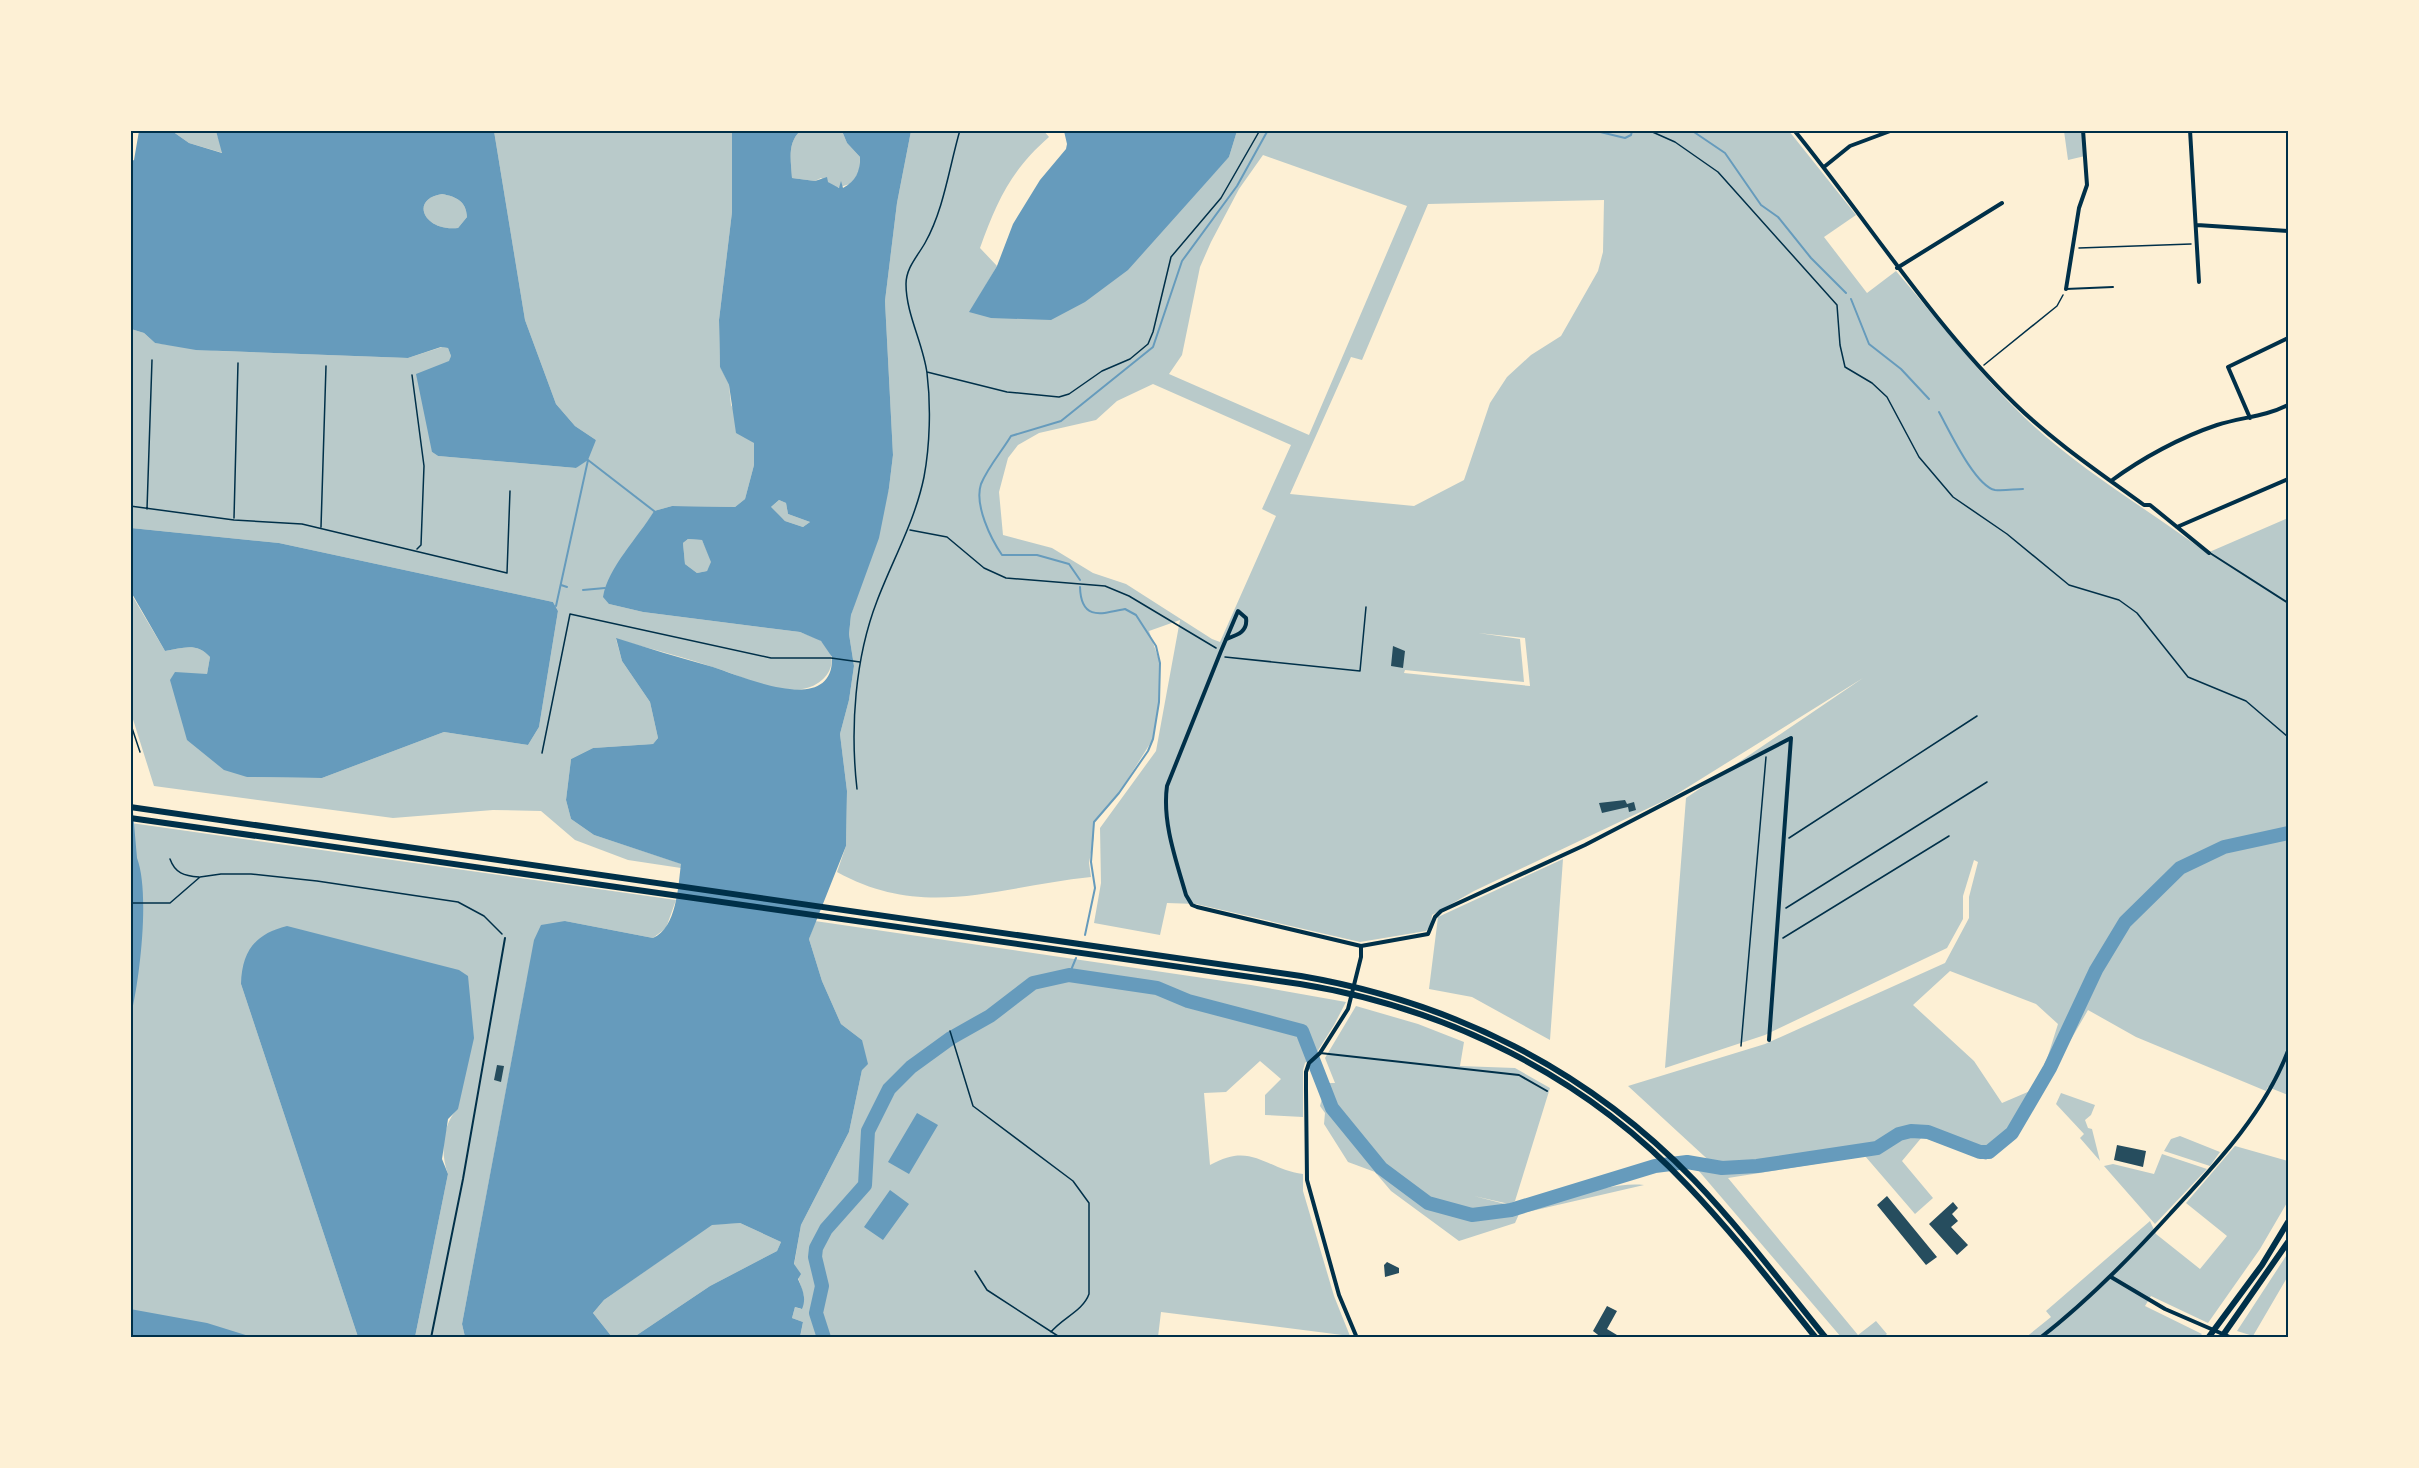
<svg xmlns="http://www.w3.org/2000/svg" width="2419" height="1468" font-family="'Noto Sans',sans-serif">
	<rect width="100%" height="100%" fill="#fdf0d5"/>
	<!-- green -->
	<path fill="#b9caca" fill-rule="evenodd" d="M1043,130L1049,137C1011,170 997,201 980,248L997,266L970,312L1190,199L1229,157L1237,131H1789L1856,215L1824,237L1867,293L1896,271C1938,320 1978,373 2025,418C2081,471 2146,508 2207,553L2288,518V1095L2268,1087L2266,1091L2136,1037L2088,1010L2015,1136L1986,1160L1922,1137L1902,1161L1933,1198L1915,1214L1865,1156L1728,1178L1858,1335L1876,1321L1887,1334L1883,1337H1841L1698,1170L1716,1167L1628,1086L1765,1044L1945,963L1969,918V897L1978,862L1974,860L1963,896V919L1947,948L1765,1035L1665,1068L1686,798L1863,678L1672,797L1474,891L1432,915L1431,925L1426,931L1360,942L1196,904L1167,903L1160,935L1094,923L1101,883L1100,828L1156,751L1180,620L1149,631L1160,663L1159,702L1153,739L1119,793L1094,822V837L1089,863L1091,877C1000,886 925,921 837,872L846,846L847,791L840,734L849,700L854,666L849,634L851,615L889,488L893,455L885,301L897,203L911,131ZM1263,155L1407,206L1309,435L1169,374L1182,355L1200,267L1211,242L1239,189ZM1604,200L1603,252L1598,271L1561,336L1531,355L1507,377L1490,403L1464,480L1414,506L1290,494L1351,357L1362,360L1428,204ZM1153,384L1291,445L1262,509L1276,516L1220,642L1212,639L1126,584L1093,573L1052,548L1003,535L999,492L1008,458L1018,445L1039,433L1096,420L1117,401ZM1478,633L1525,638L1530,686L1404,673L1405,670L1524,682L1520,639ZM1950,971L2036,1004L2058,1024L2047,1059L2030,1091L2002,1103L1974,1061L1913,1005Z
		M172,131H216L223,153L189,143Z
		M494,131H732V212L719,320L720,366L729,385L731,405L754,443V465L745,499L735,507L672,506L654,511L639,537L609,604L643,612L800,632C806,635 816,637 821,641C844,660 826,686 802,689C775,693 747,679 722,670C687,658 651,649 616,639L622,661L650,702L658,738L653,744L593,748L571,759L566,800L571,819L594,835L682,864L681,868L628,860L575,840L541,811L493,810L393,818L154,786L131,713L130,592L165,651C184,648 196,642 210,657L207,674H194L247,777L322,778L444,732L528,745L539,727L558,611L553,602L279,543L131,528V329L144,333L155,343L220,351L408,358L442,347L448,348L451,356L432,452L438,456L576,468L596,440L575,426L556,404L525,320Z
		M800,131H842L847,143L860,157L859,171L853,183L837,188L821,178L815,181L792,178C791,160 787,144 800,131Z
		M2064,131H2083L2085,156L2068,160Z
		M442,194C457,197 466,201 467,217L458,228C424,232 409,199 442,194Z
		M779,500L786,503L788,514L810,522L803,527L785,521L770,508Z
		M688,539L702,540L712,562L707,571L697,573L685,564L683,543Z
		M131,823L676,900L666,928L653,938L565,921L527,979L462,1324L465,1337H415L448,1174C440,1153 442,1125 458,1108L241,984L358,1337L131,1338Z
		M1563,859L1550,1040L1472,997L1429,989L1438,917Z
		M815,921L1251,985L1346,1002L1334,1025L1317,1052L1305,1063L1303,1070V1117L1265,1115V1095L1281,1079L1260,1061L1226,1092L1204,1093L1210,1165C1252,1141 1265,1169 1303,1174V1191L1334,1296L1350,1336L1161,1312L1158,1337L800,1338L803,1322L792,1318L795,1307L801,1309L804,1296L794,1265L801,1225L849,1132L862,1070V1040L841,1024L822,981L809,939Z
		M1356,1006L1418,1024L1464,1042L1460,1066L1515,1068L1550,1088L1515,1201L1509,1204L1474,1196L1509,1205L1516,1203V1207L1472,1213L1429,1201L1382,1167L1333,1107L1324,1083H1335L1325,1058Z
		M1324,1091C1334,1117 1352,1132 1368,1154C1389,1181 1439,1218 1475,1216C1510,1214 1544,1203 1578,1195C1600,1189 1621,1183 1644,1185L1519,1214L1515,1223L1459,1241L1391,1191L1375,1172L1348,1162L1324,1124L1325,1113L1320,1106Z
		M2061,1093L2095,1105L2091,1115L2085,1120L2088,1128L2092,1129L2100,1161L2080,1138L2084,1134L2056,1104Z
		M2180,1136L2220,1152L2210,1166L2164,1151L2171,1139Z
		M2235,1146L2288,1161V1201L2260,1249L2208,1323L2151,1296L2145,1306L2202,1334L2199,1337L2025,1338L2051,1317L2046,1311L2150,1221L2156,1234L2200,1269L2227,1236L2186,1203Z
		M2162,1154L2207,1169L2155,1224L2104,1166L2113,1164L2154,1174Z
		M740,1223L781,1242L777,1251L710,1286L634,1337H612L593,1313L604,1300L712,1224Z
		M2288,1253V1276L2253,1336L2237,1331Z"/>
	<!-- water -->
	<path fill="#669bbc" fill-rule="evenodd" d="M139,131H172L189,143L222,153L216,131H494L525,320L556,404L575,426L596,440L588,460L576,468L438,456L432,452L416,374L449,361L451,356L448,348L441,347L408,358L196,350L155,343L144,333L131,329L130,162L134,160ZM442,194C457,197 466,201 467,217L458,228C424,232 409,199 442,194Z
		M732,131H800C787,144 791,160 792,178L815,181L827,177L828,182L839,188L841,181L843,188C856,181 860,172 860,157L847,143L842,131H911L897,203L885,301L893,455L889,488L879,538L851,615L849,634L854,666L849,700L840,734L847,791L846,846L809,939L822,981L841,1024L862,1040L868,1064L862,1070L849,1132L801,1225L794,1264L801,1274L798,1279C802,1289 807,1297 802,1309L795,1307L792,1318L803,1322L800,1337H634L710,1286L777,1251L781,1242L740,1223L712,1225L604,1300L593,1313L612,1337H465L462,1324L534,940L541,925L565,921L653,938C677,928 678,886 681,864L594,835L571,819L566,800L571,759L593,748L653,744L658,738L650,702L622,661L616,638C648,648 680,658 713,667C741,676 834,718 832,657L821,641L800,632L643,612L609,604L603,597C608,567 638,538 654,511L672,506L735,507L745,499L754,465V443L736,433L729,385L720,367L719,320L732,212ZM779,500L786,503L788,514L810,522L803,527L785,521L771,507ZM688,539L702,540L711,562L707,571L697,573L685,564L683,543Z
		M1064,131H1237L1229,157L1128,270L1085,302L1051,320L991,318L969,312L997,266L1013,224L1040,180L1066,149L1067,144Z
		M131,528L279,543L553,602L558,611L539,727L528,745L444,732L322,778L247,777L224,770L187,740L170,680L175,672L207,674L210,657C196,642 184,648 165,651L131,592Z
		M130,778L137,858C150,892 140,978 131,1015Z
		M287,926L459,970L468,976L474,1038L458,1109L448,1119L442,1159L448,1174L415,1337H358L241,984C242,951 255,934 287,926Z
		M917,1113L938,1125L909,1174L888,1162Z
		M890,1190L909,1204L883,1240L864,1227Z
		M130,1309L207,1323L252,1337L132,1336Z"/>
	<g fill="none" stroke-linecap="round" stroke-linejoin="round">
		<!-- stream -->
		<path stroke="#669bbc" stroke-width="2" d="M1592,130L1625,138L1631,135L1632,131
			M1691,130L1725,153L1761,205L1778,217L1811,258L1846,293
			M1851,299L1869,344L1901,369L1929,399
			M1939,412C1949,430 1975,486 1995,490C2004,491 2015,489 2023,489
			M1080,580L1069,564L1037,555H1002C991,539 974,505 981,484C988,467 1002,451 1011,436L1061,421L1153,347L1182,261L1237,186L1268,130
			M561,585L567,587
			M1080,587C1081,621 1101,614 1125,609L1136,615L1156,646L1160,663L1159,702L1153,739L1148,751L1119,793L1094,822L1091,862L1095,888L1085,935
			M583,590L605,588
			M556,606L588,460L654,511
			M1069,975L1076,958"/>
		<!-- river -->
		<path stroke="#669bbc" stroke-width="14" d="M824,1338L816,1313L822,1286L815,1257L816,1248L826,1229L865,1185L868,1131L889,1089L911,1067L951,1038L990,1016L1033,983L1069,975L1157,988L1188,1001L1302,1031L1332,1108L1381,1168L1428,1203L1472,1215L1511,1210L1655,1166L1687,1162L1722,1168L1757,1166L1877,1148L1899,1134L1911,1131L1928,1132L1980,1152H1989L2012,1133L2050,1068L2096,970L2125,922L2180,868L2224,847L2288,833"/>
	</g>
	<!-- building -->
	<path fill="#264d5e" d="M1393,646L1405,651L1403,668L1391,666Z
		M1625,800L1627,804L1634,802L1636,810L1629,812L1628,807L1602,813L1599,803Z
		M497,1065L504,1066L501,1082L494,1080Z
		M2117,1145L2146,1151L2143,1167L2114,1160Z
		M1887,1196L1937,1257L1926,1265L1877,1205Z
		M1953,1202L1958,1208L1952,1214L1958,1221L1951,1227L1968,1245L1957,1255L1929,1224Z
		M1387,1262L1399,1268V1273L1385,1277L1384,1265Z
		M1607,1306L1617,1311L1607,1329L1622,1338H1602L1593,1331Z"/>
	<g fill="none" stroke-linecap="round" stroke-linejoin="round">
		<!-- path -->
		<path stroke="#003049" stroke-width="1.5" d="M1648,130L1675,142L1718,172L1837,305L1840,345L1845,367L1872,383L1887,397L1919,457L1953,497L2007,534L2069,585L2119,600L2137,613L2188,677L2246,701L2288,737
			M2079,248L2191,244
			M1984,365L2057,306L2063,295
			M927,372L1007,392L1059,397L1069,394L1102,371L1130,359L1148,344L1153,332L1171,257L1221,198L1260,130
			M412,375L424,466L421,545L417,549
			M130,506L234,520L302,524L507,573L510,491
			M147,509L152,360
			M234,518L238,363
			M321,527L326,366
			M910,530L947,537L984,568L1006,578L1105,586L1129,596L1216,648
			M1225,657L1360,671L1366,607
			M130,722L140,752
			M542,753L570,614L771,658H831L860,662
			M857,789C850,728 855,658 877,601C893,559 915,521 924,477C930,445 931,405 927,373C923,343 906,314 906,284C906,268 917,257 925,243C944,209 949,168 960,130
			M1789,838L1977,716
			M170,859C175,873 184,876 199,877
			M130,903H170L200,877L221,874H251L317,881L458,902L484,916L502,934
			M1786,908L1987,782
			M1783,938L1949,836
			M950,1031L973,1106L1073,1181L1089,1203V1294C1083,1311 1062,1318 1051,1332
			M1741,1046L1766,757
			M975,1271L987,1290L1061,1338"/>
		<!-- service -->
		<path stroke="#003049" stroke-width="2" d="M2066,289L2113,287
			M2210,553L2288,603
			M1320,1053L1519,1075L1547,1091
			M431,1338L463,1179L505,938"/>
		<!-- minor -->
		<path stroke="#003049" stroke-width="4" d="M1794,130C1868,221 1931,322 2015,404C2054,442 2100,473 2144,505H2150L2209,553
			M2190,130L2199,282
			M1824,167L1850,146L1893,130
			M2197,225L2288,231
			M1897,268L2002,203
			M2066,289L2079,208L2087,185L2083,130
			M2250,418L2228,367L2288,338
			M2111,481C2142,458 2181,437 2217,425C2242,417 2264,417 2288,405
			M2177,527L2288,479
			M1226,639C1237,635 1248,632 1246,618L1238,611L1221,651L1167,786C1162,822 1176,860 1186,895L1192,905L1197,907L1361,946L1428,934L1435,917L1441,911L1585,845L1791,738L1769,1040
			M2111,1277L2165,1309L2232,1338
			M1357,1338L1339,1295L1307,1180L1306,1089V1072L1309,1063L1320,1053L1348,1009L1361,957V946
			M2040,1338C2088,1301 2130,1258 2170,1214C2215,1165 2264,1114 2288,1051"/>
		<!-- primary -->
		<path stroke="#003049" stroke-width="6" d="M2208,1338L2262,1265L2288,1222
			M2221,1338L2288,1242"/>
		<!-- trunk -->
		<path stroke="#003049" stroke-width="6" d="M130,807L1301,976C1452,1002 1587,1069 1694,1180C1741,1229 1783,1285 1826,1338
			M130,818L1300,984C1447,1008 1585,1076 1687,1185C1733,1233 1774,1286 1816,1338"/>
	</g>
	<!-- border -->
	<rect width="2419" height="1468" fill="none" stroke="#fdf0d5" stroke-width="264"/>
	<rect x="132" y="132" width="2155" height="1204" fill="none" stroke="#003049" stroke-width="2"/>
</svg>
